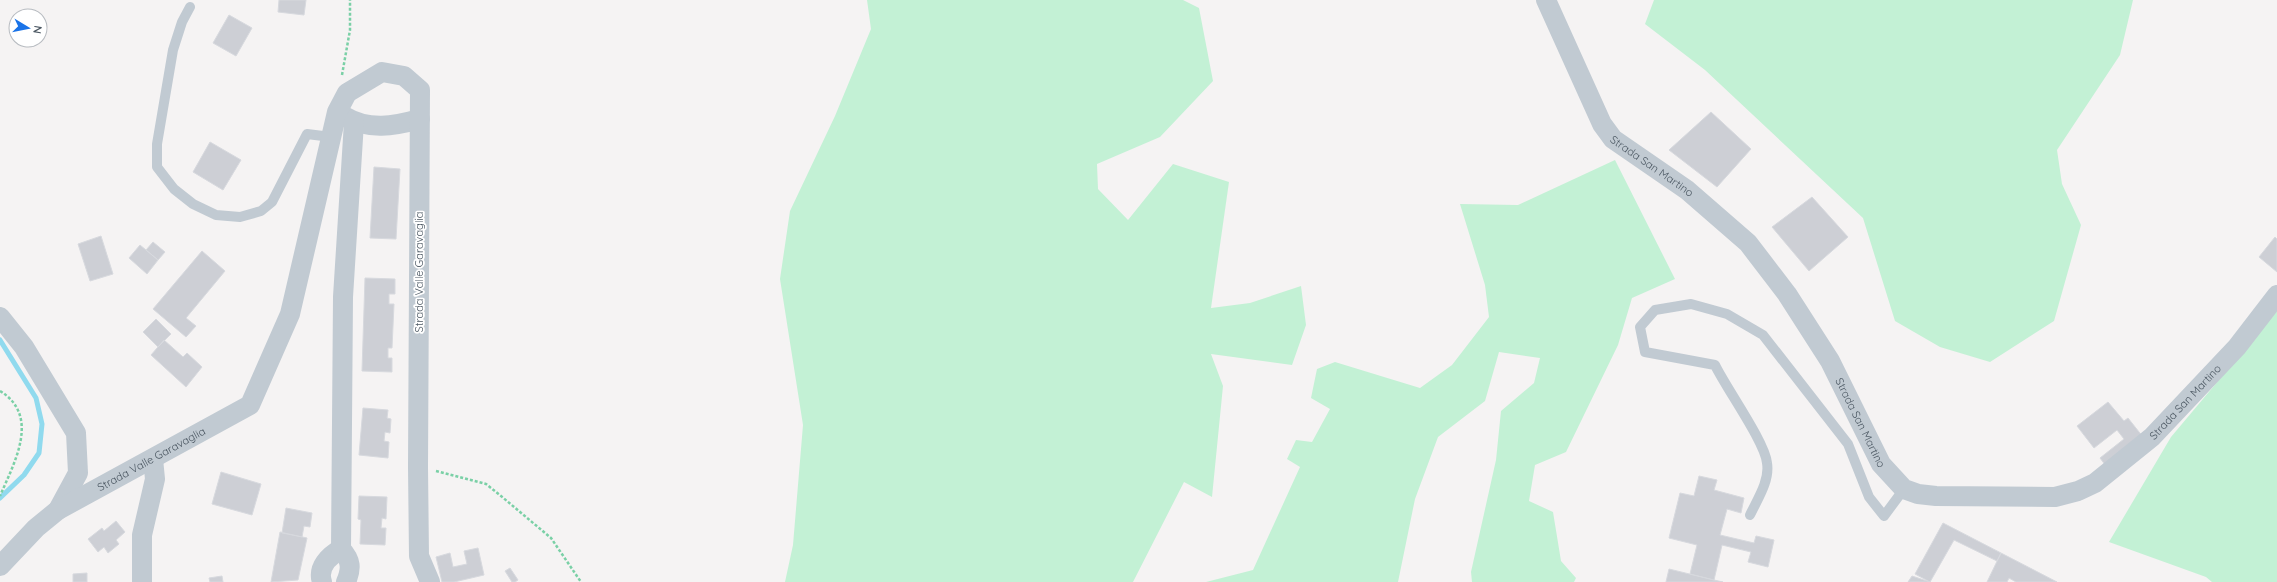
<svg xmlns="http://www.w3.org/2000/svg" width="2277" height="582" font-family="Quicksand,sans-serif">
	<rect width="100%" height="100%" fill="#f5f3f3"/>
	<!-- green -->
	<path fill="#c3f1d5" d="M867,0H1183L1199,8L1213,81L1160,137L1097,164L1098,189L1128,220L1173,164L1229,182L1211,308L1250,303L1301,286L1306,325L1292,365L1211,354L1223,386L1212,497L1184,482L1133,582H785L793,545L803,425L780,279L790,211L835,116L871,29Z
		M1654,0H2133L2120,55L2057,150L2062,184L2081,225L2054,321L1990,362L1940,347L1895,321L1863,218L1705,70L1645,24Z
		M1615,160L1675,279L1632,298L1618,345L1566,452L1535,465L1529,501L1553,512L1561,561L1576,578L1574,582H1472L1471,572L1496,460L1501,411L1534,383L1540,358L1499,352L1485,401L1438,437L1415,499L1398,582H1206L1253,570L1300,467L1287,459L1296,440L1312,442L1330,409L1311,398L1317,369L1335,362L1420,388L1452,365L1489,317L1485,285L1460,204L1518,205Z
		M2277,311V582H2212L2206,577L2109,542L2171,437Z"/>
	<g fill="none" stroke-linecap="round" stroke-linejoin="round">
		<!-- stream -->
		<path stroke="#90daee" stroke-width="5" d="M0,340L36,398L42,424L39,453L24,475L0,498"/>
	</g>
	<!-- building -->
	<path fill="#cdcfd5" stroke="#d7d9de" d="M279,0H306L304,15L278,12Z
		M229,15L252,28L236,56L213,43Z
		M1711,112L1751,149L1717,187L1669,150Z
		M210,142L241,160L223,190L193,172Z
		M374,167L400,169L396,239L370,238Z
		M1812,197L1848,237L1809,271L1772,227Z
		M101,236L113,274L90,281L78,244Z
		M2275,237L2277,239V272L2259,257Z
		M153,242L165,252L158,260L146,250Z
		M140,245L158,260L147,274L129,258Z
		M202,251L225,271L186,318L196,326L186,337L153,309Z
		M365,278L395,279V294H389V304H394L392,348H388V358H392V372L362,371Z
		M156,319L171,334L158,347L143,332Z
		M164,340L183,357L187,353L202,367L186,387L151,355Z
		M2108,402L2124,421L2128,418L2143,437L2106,466L2100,458L2124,439L2117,430L2094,448L2077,426Z
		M363,408L388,410L387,418L391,419L390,433L385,432L384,441L389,442L388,458L359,455Z
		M221,472L261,484L252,515L212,504Z
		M1699,476L1717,480L1714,490L1744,498L1741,513L1727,509L1720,535L1754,543L1756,536L1774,540L1768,567L1748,562L1751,552L1722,545L1714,580L1690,574L1697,545L1669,538L1680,493L1694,496Z
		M359,496L387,497L386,519L382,518L381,528H386L385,545L360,544L361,520L358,519Z
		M286,508L312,513L310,527L304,526L302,537L282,533Z
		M116,521L125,532L116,540L119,544L108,553L104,547L98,552L88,539L102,528L104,531Z
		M1943,523L2001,553L1997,561L1954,540L1930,582L1915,574Z
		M280,532L307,538L298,580L271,582Z
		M478,548L484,575L454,582H442L436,557L450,553L453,567L467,564L464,551Z
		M2001,553L2057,582H2016L2009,578L2007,582H1987Z
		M510,568L518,580L515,582H512L505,571Z
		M1669,569L1714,580L1723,582H1666Z
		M87,573V582H73V574Z
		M222,576L223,582H210L209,578Z
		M1912,576L1930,582H1931H1908Z"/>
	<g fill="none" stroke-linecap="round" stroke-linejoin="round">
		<!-- path -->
		<path stroke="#7ad0a6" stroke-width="2.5" stroke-dasharray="3 2" stroke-linecap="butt" d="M342,75L350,30V0
			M0,391C41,416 14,463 0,496
			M436,471L486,484L501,496L551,538L581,582"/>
		<!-- lane -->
		<path stroke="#c1cad2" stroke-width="10" d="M190,7L182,22L173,50L157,144V167L174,189L193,204L216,215L240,217L261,211L272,202L307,134L331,137
			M1750,515C1757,500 1770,481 1767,463C1765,442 1726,388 1715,365L1645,352L1640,327L1655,310L1691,304L1727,314L1763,335L1848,444L1869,497L1884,516L1904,489"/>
		<!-- street -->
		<g stroke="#c1cad2" stroke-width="20">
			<path id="s1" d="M1546,0L1602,124L1613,139L1687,190L1748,243L1787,294L1830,361L1881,464L1904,489L1918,494L1936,496L2055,497L2078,491L2095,483L2152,437L2237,347L2277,295"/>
			<path d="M344,116C369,131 394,126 420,119"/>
			<path d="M0,317L24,347L76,433L78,473L58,510"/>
			<path id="s2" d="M0,566L36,528L58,510L250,405L290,314L337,112L347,93L382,72L404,76L420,90L418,467L419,556L430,582"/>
			<path d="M142,582V535L155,479L153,459"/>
			<path d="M322,582C317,567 329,556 341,549"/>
			<path d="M346,582C352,568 351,560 341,549L343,297L354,122"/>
		</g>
	</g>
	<g text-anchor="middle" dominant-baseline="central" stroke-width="3.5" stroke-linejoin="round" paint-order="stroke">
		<!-- street labels -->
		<g font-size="11" fill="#4a5661" stroke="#fff">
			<text stroke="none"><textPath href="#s1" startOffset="202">Strada San Martino</textPath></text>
			<text transform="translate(419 272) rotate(-90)">Strada Valle Garavaglia</text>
			<text stroke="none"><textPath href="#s1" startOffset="934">Strada San Martino</textPath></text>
			<text stroke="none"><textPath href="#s1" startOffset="538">Strada San Martino</textPath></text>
			<text stroke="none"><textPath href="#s2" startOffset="187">Strada Valle Garavaglia</textPath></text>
		</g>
	</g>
	<!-- north arrow -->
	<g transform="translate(28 28) rotate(100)"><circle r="19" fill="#ffffff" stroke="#b7bbc0"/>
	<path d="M0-3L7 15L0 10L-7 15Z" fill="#1a73e8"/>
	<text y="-6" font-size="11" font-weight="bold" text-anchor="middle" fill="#4a5661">N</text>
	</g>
</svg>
